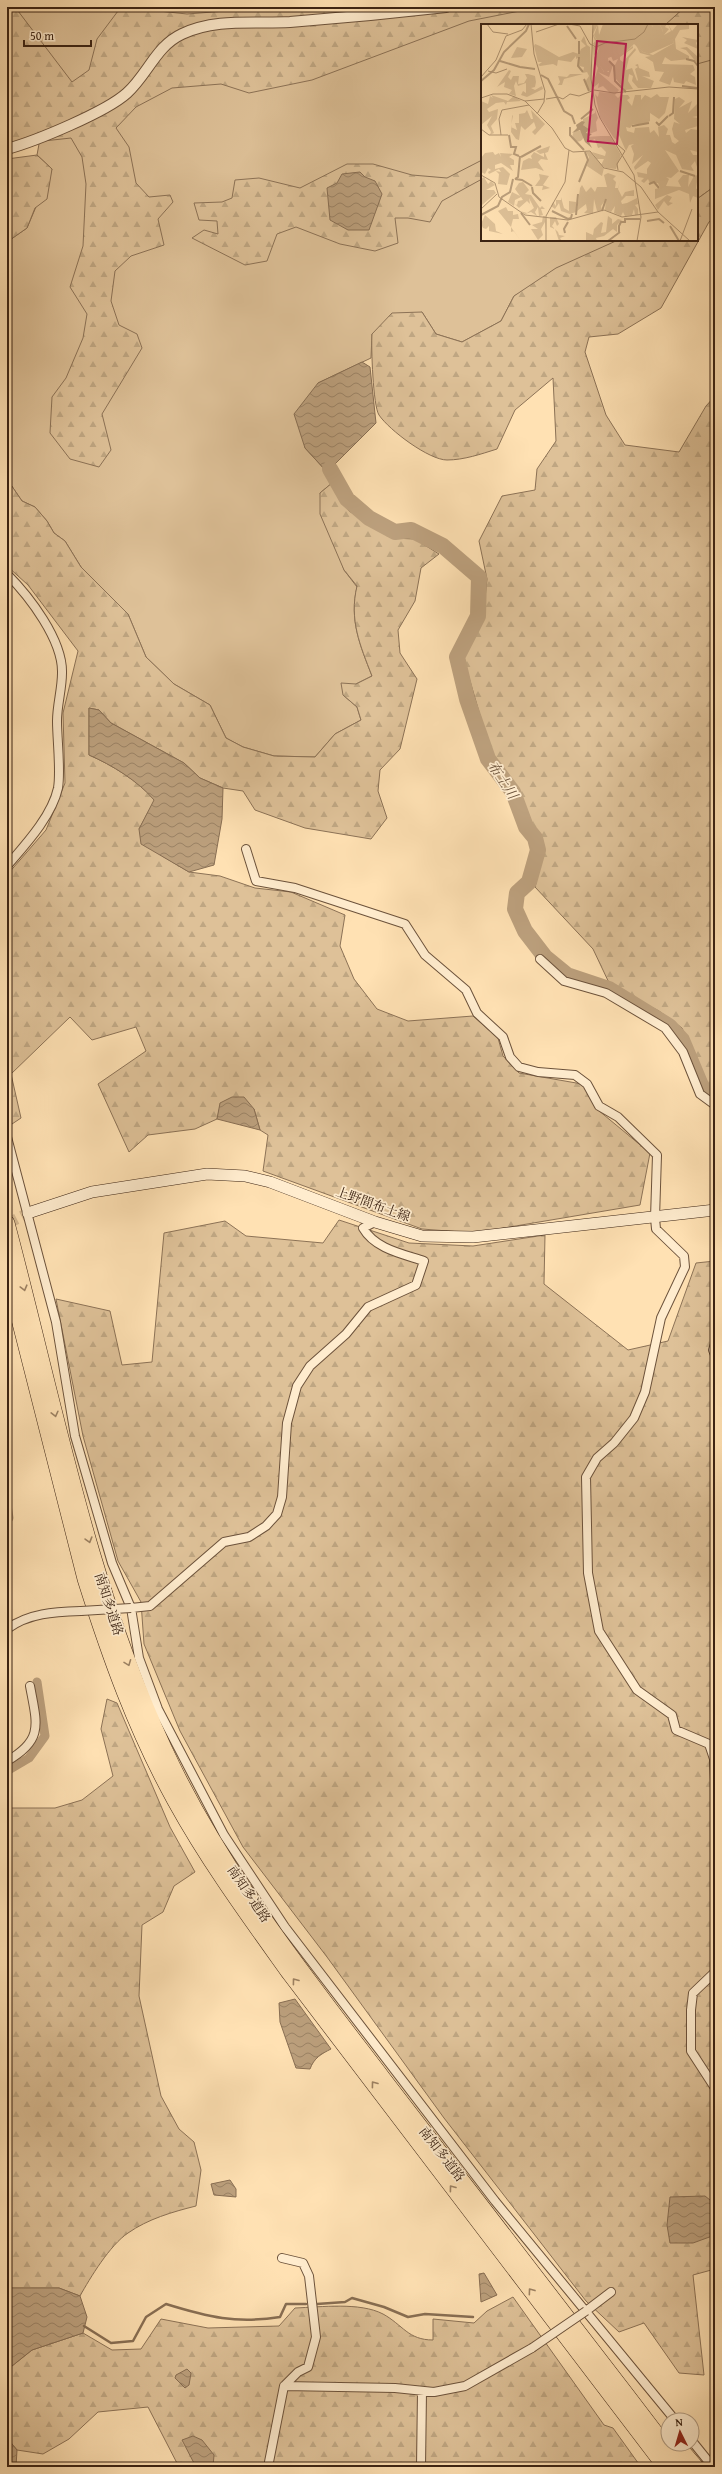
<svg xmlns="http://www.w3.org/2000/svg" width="722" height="2474" font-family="'Gentium Book Plus','Noto Serif JP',serif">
	<defs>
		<pattern id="forest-firs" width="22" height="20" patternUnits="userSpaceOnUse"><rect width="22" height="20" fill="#dec198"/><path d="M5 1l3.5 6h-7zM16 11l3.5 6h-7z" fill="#bfa682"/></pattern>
		<pattern id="water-waves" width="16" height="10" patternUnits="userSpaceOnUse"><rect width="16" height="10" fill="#bca07d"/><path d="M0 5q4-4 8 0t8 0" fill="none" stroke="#9a8265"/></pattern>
	</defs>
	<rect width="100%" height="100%" fill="#ffe1b3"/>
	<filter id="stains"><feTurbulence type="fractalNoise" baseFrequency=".005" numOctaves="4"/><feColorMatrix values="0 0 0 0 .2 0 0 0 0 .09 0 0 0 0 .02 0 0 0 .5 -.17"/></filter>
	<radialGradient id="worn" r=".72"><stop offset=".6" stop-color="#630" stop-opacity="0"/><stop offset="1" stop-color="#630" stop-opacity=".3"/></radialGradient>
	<!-- green -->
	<path fill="#dec198" stroke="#8c7256" d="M15,7H715V186L697,199V25H482V240H618L514,296L501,321L462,342L436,334L422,312L372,334L371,358L318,383L305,448L327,472L332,483L320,493L344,570L357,587C349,620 360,645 372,676L356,684L343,695L357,707L361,720L335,734L315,757L274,756L243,747L226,738L210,705L174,684L146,657L128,614L81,567L65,541L54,533L47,521L35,507L22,501L7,479V242L27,228L52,169L37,155L41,133L38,40Z"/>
	<!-- forest -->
	<path fill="url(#forest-firs)" stroke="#8c7256" d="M7,7H15L72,82L89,70L97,39L121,7L187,14L225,11L229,7H540L469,21L312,80L249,93L221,84L172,88L136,107L116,128L129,147L136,183L149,197L170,195L173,202L158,219L164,245L131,256L115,271L111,301L119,325L137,334L142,348L102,414L111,450L99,467L70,459L50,433L52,397L66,378L83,338L87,314L70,287L83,246L86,184L82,157L71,138L7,145Z
		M685,7H715V59L697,64V25H665Z
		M37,155L52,169L47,199L35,208L27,228L7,242V159Z
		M482,160V179L442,201L430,222L408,218H395L398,243L375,251L340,244L296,227L277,234L267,261L245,265L192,238L204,230L218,234L217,221L199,220L194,203L222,202L232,198L235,180L259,178L300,188L347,164H373L412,175L447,178Z
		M715,186V218L709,222L661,308L618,334L589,337L585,352L606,415L625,445L679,452L706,406L715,396V1092L710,1089L682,1028L659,1011L611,987L593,949L535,887L543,851L520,793L491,753L463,657L483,618L487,579L479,541L502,496L535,490L537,469L556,441L553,378L515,410L497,449C481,454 464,460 447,460C429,460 389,430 379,415C373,406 371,347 372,334L392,313L422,312L436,334L462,342L501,321L514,296L556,268L618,240H697V199Z
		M7,479L22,501L35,507L47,521L54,533L65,541L81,567L128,614L146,657L174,684L210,705L226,738L243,747L274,756L315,757L335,734L361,720L357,707L343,695L341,683L356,684L372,676C360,645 349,620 357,586L344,570L320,514V493L332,483L349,511L392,538L415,539L439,554L421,568L415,601L398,630L400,653L417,679L400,749L380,770L378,791L387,818L371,839L305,828L255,810L243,791L223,788L200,778L184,763L111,723L99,710L89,708V755C112,765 138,781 155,800L139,829L159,854L189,872L220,876L255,888L291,892L345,915L340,946L354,979L377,1009L408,1021L473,1016L498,1038L503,1056L519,1073L582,1084L598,1110L650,1153L640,1205L474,1233L422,1229L263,1171L268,1135L260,1130L254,1109L221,1103L217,1119L195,1129L148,1135L129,1152L98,1084L146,1051L136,1027L92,1040L70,1017L11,1074L21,1118L12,1124L7,1111V875L46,830L65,783L63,713L78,651L28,585L7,566Z
		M339,1220L409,1243L473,1246L545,1235L544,1284L628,1350L668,1341L696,1263L715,1261V2269L693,2275L704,2375L679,2373L644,2323L619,2332L586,2301L444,2118L327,1957L243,1847L180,1731L144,1644L141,1602L118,1561L83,1436L56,1299L110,1311L122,1365L152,1362L164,1233L225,1221L246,1236L323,1243Z
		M107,1699L117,1703L170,1827L195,1872L174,1886L163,1912L142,1925L139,1996L161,2096L179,2129L194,2142L201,2170L196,2206C172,2212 148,2219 128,2233C110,2245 90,2278 80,2296L59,2288H7V1808H55L82,1800L113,1776L101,1729Z
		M513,2297L604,2425L613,2428L641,2467H179L148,2407L98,2412L69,2439L43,2454L17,2450L7,2438V2370L32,2350L83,2333L112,2350L141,2349L161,2319L208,2328L279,2326L295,2308C321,2307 360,2302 383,2314C403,2325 408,2340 433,2340V2319L474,2323L487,2311Z"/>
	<!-- water -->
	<path fill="url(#water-waves)" stroke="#886e53" d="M360,172L365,177L375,181L382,194L369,230H348L330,220L327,188L337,183L342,174Z
		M362,362L370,367L376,423L327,472L305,448L294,414L318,383Z
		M89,708L99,710L111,723L184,763L200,778L223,788L222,819L214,865L189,872L141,844L139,829L154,800C138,781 112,765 89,755Z
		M232,1097H244L254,1109L260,1130L217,1119L220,1103Z
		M295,1999L331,2049C321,2054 314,2058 310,2069L296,2068L280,2022L279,2003Z
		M230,2180L236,2189V2197L214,2195L211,2184Z
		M705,2196L715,2204V2235L693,2243H670L667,2225L670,2197Z
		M484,2273L497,2295L481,2302L479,2274Z
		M7,2288H59L80,2296L87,2317L83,2333L32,2350L7,2370Z
		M187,2369L191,2373L189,2385L185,2388L175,2378L176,2375Z
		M193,2436L202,2440L214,2455L213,2467H196L182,2440Z
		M7,2438L17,2450L16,2467H7Z"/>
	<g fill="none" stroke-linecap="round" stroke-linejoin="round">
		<!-- stream -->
		<path stroke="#886e53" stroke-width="2.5" d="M317,2304L345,2302L352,2298L384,2307L408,2317L425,2314L473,2317
			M84,2326L111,2343L133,2341L146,2317L166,2304C208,2317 236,2324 280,2317L286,2304H306"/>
		<!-- canal -->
		<path stroke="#bca07d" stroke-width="9" d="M7,1505L9,1518
			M7,1771L29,1758L45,1736L37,1682"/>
		<!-- river -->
		<path stroke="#bca07d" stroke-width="16" d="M330,469L347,499L369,518L395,532L411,530L443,546L479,577L478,616L457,657L467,699L488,759L513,792L526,827L535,838L538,850L529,882L517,893L515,909L525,931L545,957L567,975L609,989L669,1026L682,1040L703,1090L715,1098"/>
		<!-- secondary-tunnel -->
		<path stroke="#d8bb93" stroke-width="11" stroke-dasharray="11 5.5" stroke-linecap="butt" d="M7,1224L28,1213"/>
		<defs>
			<path id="minor" d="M7,574C29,596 63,640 62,673C62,689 57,705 57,721C57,739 61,771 58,788C52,816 25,845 7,866
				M246,849L256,881L295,888L405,924L425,955L466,990L477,1013L503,1037L510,1057L519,1067L538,1072L575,1075L587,1084L599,1106L618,1117L657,1155L655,1218L656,1229L684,1256L685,1267L661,1318L645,1392L634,1418L614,1443L597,1458L586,1477L588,1573L599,1631L637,1690L672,1715L676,1730L709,1744L714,1759L715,1781
				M540,959L564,981L606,993L665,1028L683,1052L700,1094L715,1105
				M7,1137L56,1322L75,1436L112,1563L131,1608L139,1658L158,1709L224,1835L285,1927L495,2201L675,2420
				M715,1344L713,1350L715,1355
				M131,1608L150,1606L224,1542L249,1537L266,1526L277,1514L282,1497L287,1423L297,1386L310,1366L346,1334L368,1307L416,1285L424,1261C403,1254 375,1249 363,1228L375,1222
				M7,1629C29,1613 54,1612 81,1611
				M7,1761C44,1740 37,1724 30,1686
				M715,1972L693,1993L691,2010V2051L715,2088
				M586,2311L611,2292
				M284,2386L395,2388L434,2392L465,2386L532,2348
				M692,2441L713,2467
				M268,2467L284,2386L298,2372L308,2367L316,2337L309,2276L303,2263L282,2258
				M421,2467L422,2391"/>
			<path id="tertiary" d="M7,149C36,141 106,112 127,93C148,74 156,46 182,34C216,18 253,24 290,22C342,18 394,13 446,7"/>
			<path id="secondary" d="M28,1213L92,1192L207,1174L245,1176L270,1182L375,1222L422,1236L473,1237L715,1210"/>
			<path id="motorway" d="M7,1223C54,1399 87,1581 164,1748C219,1868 303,1973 383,2078C483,2208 583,2337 682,2467
				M7,1272L85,1579C109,1655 136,1731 175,1801C208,1861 249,1917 289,1973L665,2467
				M678,2446L696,2467"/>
		</defs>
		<!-- minor casing -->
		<use href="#minor" stroke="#6c523b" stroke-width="10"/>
		<!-- tertiary casing -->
		<use href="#tertiary" stroke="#6c523b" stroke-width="12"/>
		<!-- secondary casing -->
		<use href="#secondary" stroke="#3b2313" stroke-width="12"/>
		<!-- motorway casing -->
		<use href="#motorway" stroke="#3b2313" stroke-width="16"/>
		<!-- minor -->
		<use href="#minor" stroke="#ffecce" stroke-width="8"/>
		<!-- tertiary -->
		<use href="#tertiary" stroke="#ffecce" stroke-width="10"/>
		<!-- secondary -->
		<use href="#secondary" stroke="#ffecce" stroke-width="11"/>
		<!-- motorway -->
		<use href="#motorway" stroke="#ffe1b3" stroke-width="15"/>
		<defs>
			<path id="minor-bridge" d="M81,1611L131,1608
				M532,2348L586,2311"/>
		</defs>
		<!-- minor-bridge casing -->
		<use href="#minor-bridge" stroke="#6c523b" stroke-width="10" stroke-linecap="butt"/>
		<!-- minor-bridge -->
		<use href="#minor-bridge" stroke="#ffecce" stroke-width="8"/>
	</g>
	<!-- one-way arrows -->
	<defs><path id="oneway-chevron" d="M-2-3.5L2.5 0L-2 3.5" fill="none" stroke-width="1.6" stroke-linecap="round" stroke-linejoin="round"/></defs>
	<g stroke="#9d8263">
		<use href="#oneway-chevron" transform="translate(24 1288) rotate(75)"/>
		<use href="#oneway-chevron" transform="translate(55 1414) rotate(76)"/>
		<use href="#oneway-chevron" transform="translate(89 1540) rotate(74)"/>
		<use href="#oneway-chevron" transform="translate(128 1663) rotate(69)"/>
		<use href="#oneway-chevron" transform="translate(295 1981) rotate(-127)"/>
		<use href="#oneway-chevron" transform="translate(374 2084) rotate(-127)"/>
		<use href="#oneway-chevron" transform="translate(452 2188) rotate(-127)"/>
		<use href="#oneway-chevron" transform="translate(531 2291) rotate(-126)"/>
	</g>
	<g text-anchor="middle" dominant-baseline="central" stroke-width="3.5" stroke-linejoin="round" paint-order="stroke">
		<!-- street labels -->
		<g font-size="13" fill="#3b2313" stroke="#ffecce">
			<text transform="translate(373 1204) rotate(20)">上野間布土線</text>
			<text transform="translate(109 1604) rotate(72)">南知多道路</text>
			<text transform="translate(249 1894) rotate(56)">南知多道路</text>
			<text transform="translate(442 2154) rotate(52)">南知多道路</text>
		</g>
		<!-- water labels -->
		<g font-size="14" font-style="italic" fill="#684f38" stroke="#ffecce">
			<text transform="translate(503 780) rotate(57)">布土川</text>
		</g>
	</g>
	<!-- overview -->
	<g transform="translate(481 24)">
		<rect width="217" height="217" fill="#ffe1b3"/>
		<path d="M117,0L118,11L122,0H170L172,3L179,1L182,7L179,13L191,14L193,19L168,30L162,28L153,20L146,27L127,34L129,46L124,49L114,35L119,21L113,11Z" fill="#dec198"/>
		<path d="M113,0H117L112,10L119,21L121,18L144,17L121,22L118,37V23L113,32L123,48H128L127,38L132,41L128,53L117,48L138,66L134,71L137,74L140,71H147L149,74L146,76L151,82L154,71H160V76L164,71L170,74L176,70L179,73H188L184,89L178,95L169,89V97L162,101L152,100L149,104L145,103L146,107L153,109L154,104L168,103L169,109L173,106L178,113L177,103L183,101L187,105L185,111H189L191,118L194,120L198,117L193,113L191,105L193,98L199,100L193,95L194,75L198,73L204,77L198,84L211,77L207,89L217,79V92L211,93L217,94V102L204,106L205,109L210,105L217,106V128L209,126L212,131H217V146L214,137L210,142L213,147L201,145L195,131L184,126L198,147L190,154L185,153L188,155L185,162L200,163L197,157L202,151H208L207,163L213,152L217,151L215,165L217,164V174L212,172L209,179L208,170L198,166L174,175V165L179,164L177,159H169L167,155L163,159L160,157L163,154L157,153L156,148L166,150V145L170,139L167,137L154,146L153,143L162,131L151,140L153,130L150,122L153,120L148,121L145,127L138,111L136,116L133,114L119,93L114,70L117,73L118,68L129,69L122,62L117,64L118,59L113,63L112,60L117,44L113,37L112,23H115L112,20L114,17L111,9ZM170,0H186L184,3L188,5L183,11L190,7L187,0L191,7L196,1L208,0V5L199,6L194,15L195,25L208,32V35L190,37L184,33L181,40L212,41L214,46L209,50L214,53L215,61L205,57L203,60L193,58L192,53L189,61L178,57L183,48L174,47L172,38L164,33L170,32L159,29L154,19L162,28L172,31L193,19L191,15L187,14L173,18L182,7L179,1L173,4ZM169,6L180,7L169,14L167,20L170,22L178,20L168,28L157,16L168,11ZM103,12L106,21L109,23L111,66L109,67L104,58L108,52L106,48L102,49L103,43L98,42V33L95,35V32L90,38L77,36L76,42L72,40L59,42L57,41L61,38H57L53,22L54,20L59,22L78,33L92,28L98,30L100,25L105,22L100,17ZM201,13L217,16L215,19L217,25L203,19L206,16ZM152,22V24L139,33V36L142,38L154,24L155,26L148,34L145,46L151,44L156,57L157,56L154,45L157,43L154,41L157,40L158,44L168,48L169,53L161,52L173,57L170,64H157L151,57L152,52L148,50L147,57L152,65L144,66L135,55L132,45L137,35L132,37L130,32L146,27ZM36,23L46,25L41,33L30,34ZM206,23L217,33V40L205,26L199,24ZM28,46L30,47L27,53L30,56L32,52H38L37,60L43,59L46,54L44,50H47L54,52L55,58L54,63L50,64L54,66L61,62L62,65L46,73L40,71L42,67L45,69V59L37,62L35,57L33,62L35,72L28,70L31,66L23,63L24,58L16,63ZM89,50H102L83,55L81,61H77L79,58L77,52L86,53ZM10,71L27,77L33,72L40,77L26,78L25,81L23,78L15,79L6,85L8,88L17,85L16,95L10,102L13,109L9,111L10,108L6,101L11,92L0,101V77L7,80L9,72L12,74ZM46,86L50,95H52L50,86L64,100L54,111L51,108L55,104L53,98L44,106L40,102L38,116L35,115L30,108L31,92L32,91L30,103L36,106L34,99H38V90L44,89ZM114,86L117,94L115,98L116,107L108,110L105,108L108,105L102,101V95L114,89ZM91.5 112a5.5 5.5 0 1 1 11 0a5.5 5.5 0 1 1-11 0ZM120,112H129L140,131L135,145L125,144L120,141L123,135H116L111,128L124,132L125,128L120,123L117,124L114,115L109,117L105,113ZM69,122L67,128L64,129L67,136L60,135L57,138L63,147L55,144L40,146L42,137L48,134L51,135L50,132L53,128L63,133V129L59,130L55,127ZM12,128L14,131L18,129L20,133L19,129L32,130L28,133L33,136V141H29L32,147L20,139L14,141V145L22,143L29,150L26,161L17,160L18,150L15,147L20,148L18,145L8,150L7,148L10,146L7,144L4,150L0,148V134L4,129ZM127,149L135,152L132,155L135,158L134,164H137L139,158L137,165L141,173L144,168L153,166V172H145L140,177L141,180L146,179L156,174L157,180L154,181L157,185V191H154L153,185L151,191L144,192L142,188L140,192L133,189L134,182L130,188L124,186L125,175L120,182L121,187H116L113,175L112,190L103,189L106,186L105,180L96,187L99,164L101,161L105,168L110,163L114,168L116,163H126L123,151ZM58,150L68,152L62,161L69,164L61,166L62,162H54L59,155ZM3,153L7,160L10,157L14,161L5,166H13L15,169L1,181L0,155ZM42,158L48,166L44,170L50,171L59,184L61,182L64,185H60L62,191L58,192L57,183L54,188L56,192L50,188L44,190L39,187L46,189L53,184L48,174L49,180L46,177L38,184L34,180L36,181L37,177L42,176L40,173L34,176L33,182L27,178L31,168L39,172L34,165L38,159ZM186,171L191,173L188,178L192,179L187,182L183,177L177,186L174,181ZM80,173L83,184L88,187V177L95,178V188L89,190L80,187L78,179L74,185L70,182L72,178L75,182V176H80ZM25,183L27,187H32V191L37,190L38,195H32L30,203L39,216L33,207L30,208V203L17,187ZM4,191L14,200L15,207L22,210L8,207V202L5,205L2,204L0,200ZM62,192H64L65,205L64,198L60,205L62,211L57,216L50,205H57L51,201L61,198ZM127,192L131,195V200L137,195L141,196L136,201V208L132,205L123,212L115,214L116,217H105V208L112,211L113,205L120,198L122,199L120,209L125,208ZM69,193H75L78,200L76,202L74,197L71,202L77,208L78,211L84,212L79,214L81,217H78L74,205L69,203Z" fill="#dec198"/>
		<path d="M105,128H110L123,144L121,152L106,142L108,133Z" fill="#dec198"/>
		<path d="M101,97L104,98L102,101L108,105L105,109L111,110L106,114L111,124L104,118L99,106L91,109L96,104L95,101Z" fill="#bca07d"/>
		<path fill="none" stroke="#bca07d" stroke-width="2" d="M86,2L95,15M98,17V30M98,33L97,42L102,48M205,35L213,37L217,42M19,37L39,43M128,37L133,42L134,57L145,68M39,43L54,45M60,51L67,55L76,73M103,55L108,67M0,57L13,46L23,28L45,7L48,0M201,62L216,64M76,73L83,87L91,92L94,100M188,92L192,89L193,73M100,95L112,85M175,98L178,101L187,92M151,102L168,99M89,103V111L103,126M28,111L30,123H35L33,130L38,132M40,133L60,122M199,147L214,152M34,155L37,153L39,132M34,155L41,156L51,162M98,158L107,136L104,128M168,160L173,158L178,164M51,163L52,169L60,177M71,187L87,195L90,194L91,190M121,187L125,175M40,189L49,201M0,191L17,182L21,173L29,168L32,155M95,191L97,170M166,197L178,195L183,199M189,202L198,217M138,208V202L140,198H144V195H159M84,209L83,205L87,198M127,217L139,208"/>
		<path fill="none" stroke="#b19573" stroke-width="1" d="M6,0L12,8L27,10M50,0L53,30L64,67L63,78L56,90M88,0L99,2L109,20L115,23L124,19L154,15L163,8L167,0M112,0L110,55L114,81L119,94L153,151L160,193L156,217M55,8L78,0M7,47L15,49L26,45M0,53L15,36L25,12L41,6L46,0M113,66L133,69L188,63L217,65M0,74L12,70H26L44,77L63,75M65,75L77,73L82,75L89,70L98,72L111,67M44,77L71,104L84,124L92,128L109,127L123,144L142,148L160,163L177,188L209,217M0,105L8,111H27M20,111L18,95L21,86L48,81M137,146L136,140L144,127L137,121M0,151L14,159L18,173L44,191L87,196L123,186L141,193L177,188M0,185L16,170M65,217V192L84,158L88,126M199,217L211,185"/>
		<path fill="#c2185b" fill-opacity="0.15" stroke="#c2185b" stroke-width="2" d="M116,17L145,20L136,120L107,117Z"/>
		<rect width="217" height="217" fill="none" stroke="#3b2313" stroke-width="2"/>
	</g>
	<!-- margin -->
	<rect width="722" height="2474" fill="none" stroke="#ffe1b3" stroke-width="24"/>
	<rect x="8" y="8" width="706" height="2458" fill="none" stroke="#3b2313" stroke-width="2"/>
	<rect x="12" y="12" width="698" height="2450" fill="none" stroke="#3b2313"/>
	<!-- north arrow -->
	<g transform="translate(680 2432) rotate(355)"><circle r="19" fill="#ffecce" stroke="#b19c83"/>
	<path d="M0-3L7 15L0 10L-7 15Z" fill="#8f2418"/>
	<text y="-6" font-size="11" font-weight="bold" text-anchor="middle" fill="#3b2313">N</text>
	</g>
	<!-- scale -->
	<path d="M24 40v6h67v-6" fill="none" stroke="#3b2313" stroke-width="2"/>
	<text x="30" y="40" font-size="12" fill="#3b2313" stroke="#ffecce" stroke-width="3" paint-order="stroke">50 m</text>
	<rect width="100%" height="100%" filter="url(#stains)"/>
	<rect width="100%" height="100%" fill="url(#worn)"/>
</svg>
